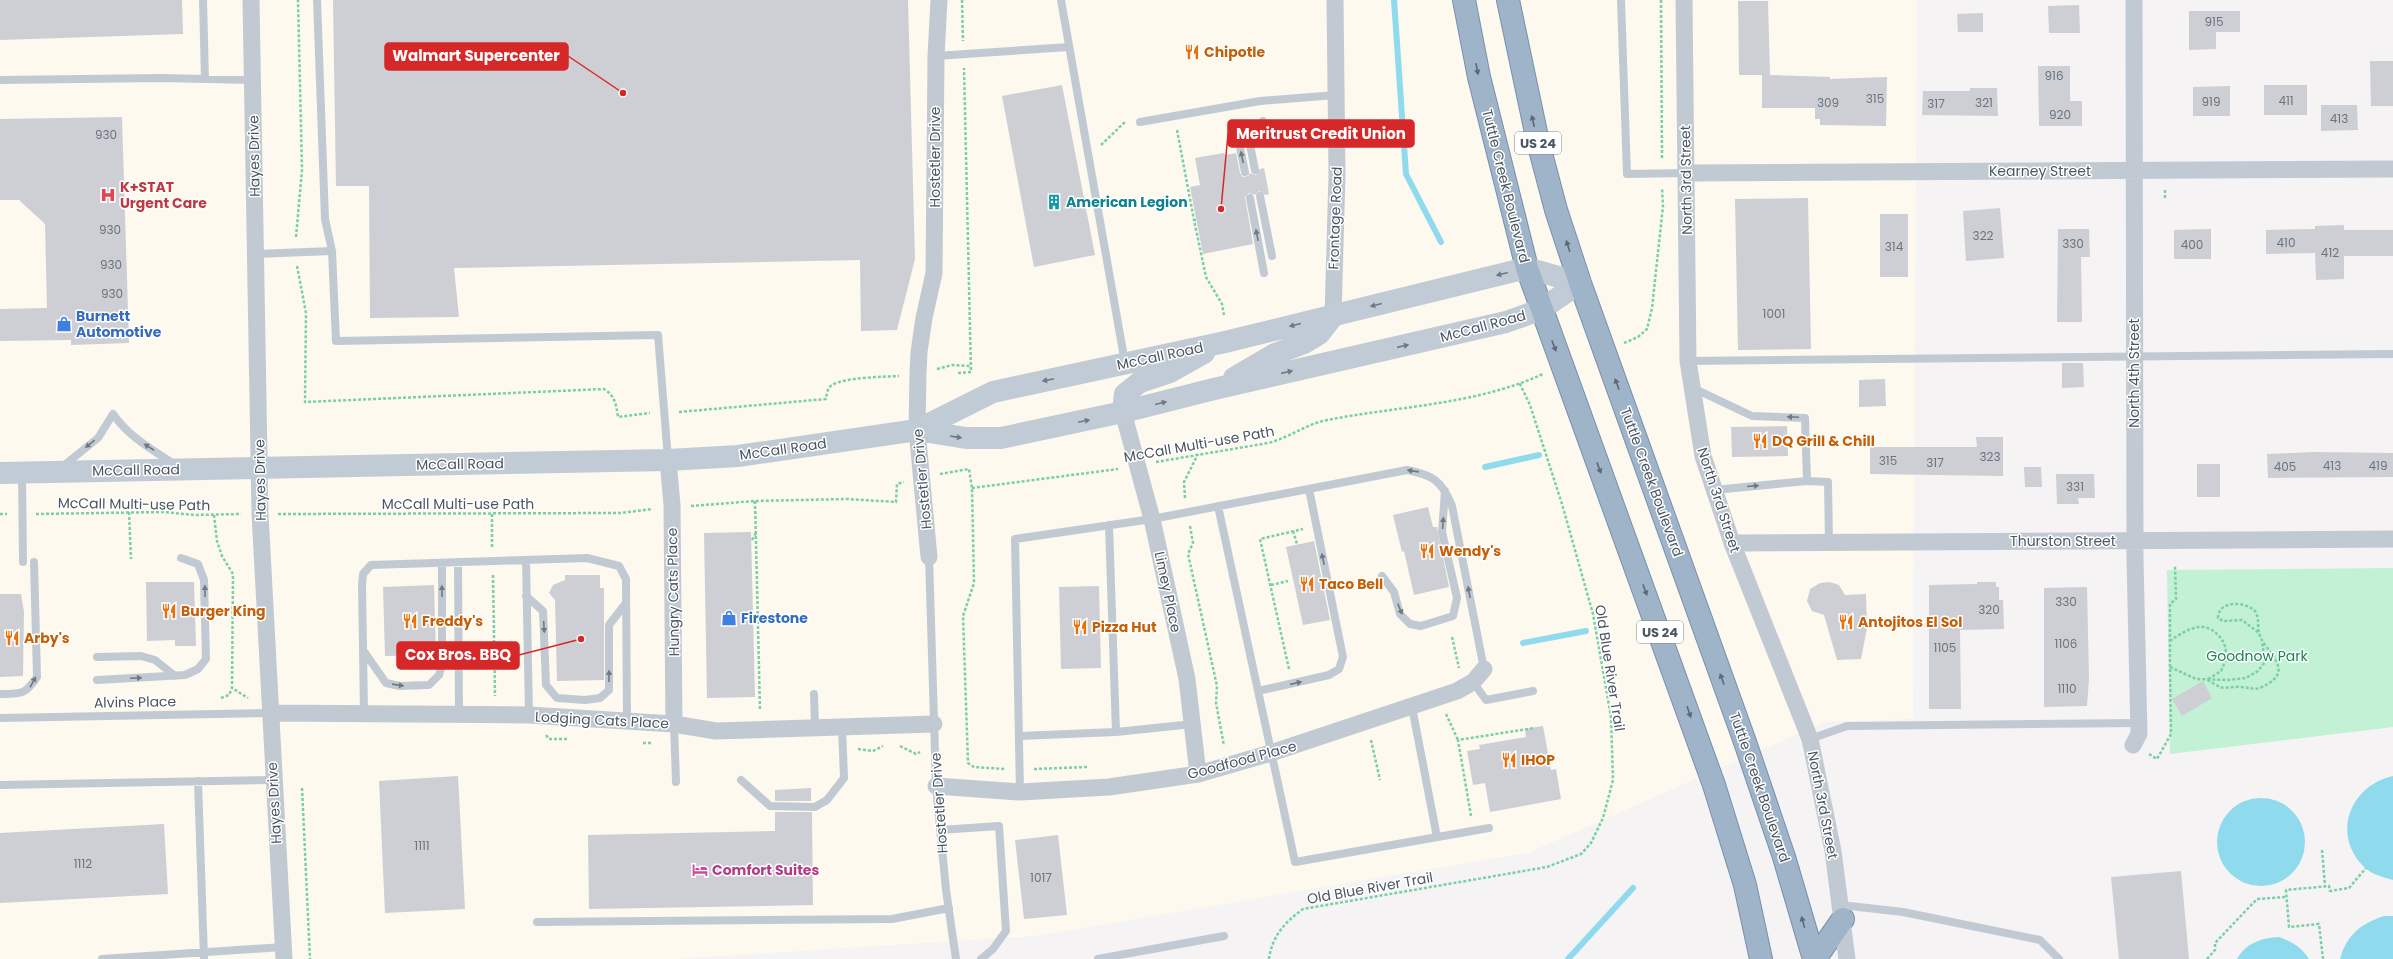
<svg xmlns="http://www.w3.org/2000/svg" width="2393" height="959" font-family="Poppins,sans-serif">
	<rect width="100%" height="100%" fill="#f5f3f3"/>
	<!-- commercial -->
	<path fill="#fdf9ef" d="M0,0H1917L1913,719L1825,722L1528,853L1034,936L675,959H0Z"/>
	<!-- green -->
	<path fill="#c3f1d5" d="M2393,568V727L2170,754L2167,570Z"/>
	<!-- water -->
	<path fill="#90daee" d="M2393,776V880C2382,877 2371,874 2363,866C2331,833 2351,785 2393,776Z
		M2217 842a44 44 0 1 1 88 0a44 44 0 1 1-88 0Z
		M2384,916H2393V959H2340C2347,935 2360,924 2384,916Z
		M2279,937C2293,942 2301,947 2309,959H2237C2246,943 2261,938 2279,937Z"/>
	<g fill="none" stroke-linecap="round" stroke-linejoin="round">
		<!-- stream -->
		<path stroke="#90daee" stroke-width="6" d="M1394,0L1406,174L1441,242
			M1485,467L1539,455
			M1523,643L1586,631
			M1568,959L1633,888"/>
	</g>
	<!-- building -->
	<path fill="#cdcfd5" d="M0,0H182L183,34L0,40Z
		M333,0H908L915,259L897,330L861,331L860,260L454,268L459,317L370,318L369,186H336Z
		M1738,1H1768L1770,75L1830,77V79L1887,77L1886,126L1820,125V119H1815V108H1762V75H1739Z
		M2079,5L2080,33H2049L2048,6Z
		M2189,11H2240V32H2216V49L2189,50Z
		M1983,13V32H1958L1957,14Z
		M2370,61H2393V106H2371Z
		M2038,66H2070V101H2082V126H2039Z
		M1062,85L1095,255L1034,267L1002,96Z
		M2264,85H2307V115H2264Z
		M2230,86V116H2193V87Z
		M1970,88H1997L1998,116L1922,115L1923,91H1970Z
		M2321,105H2357L2358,130L2321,131Z
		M122,117L129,343L71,345V340L0,341V309L47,308L45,224L19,200H0V119Z
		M1224,153L1225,155L1236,153L1240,173L1243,177L1248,176L1250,173L1256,175L1260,169L1264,168L1269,194L1265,195L1259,191L1255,195L1249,193L1245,197L1253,244L1203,254L1190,187L1200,185L1195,158Z
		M1808,198L1811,349L1738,350L1735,199Z
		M2000,208L2004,258L1966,261L1963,211Z
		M1880,214H1908V277H1880Z
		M2344,225V230H2393V256H2344V279L2316,280L2315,253L2266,254V230L2315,229V226Z
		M2058,229H2089L2090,257H2081L2082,322H2057Z
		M2211,229V259H2174V230Z
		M2062,363H2083L2084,387L2062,388Z
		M1885,379L1886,406L1859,407V380Z
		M1787,426L1788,456L1732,457L1731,427Z
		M1976,437H2003V476L1870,474V447H1977Z
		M2315,452L2393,453V477L2268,478L2267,454Z
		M2197,464H2220V497H2197Z
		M2024,467H2041L2042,487H2025Z
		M2056,474H2094L2095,498H2078L2079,504H2057Z
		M1428,507L1433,527H1437L1449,587L1414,595L1404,551L1402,552L1393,515Z
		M751,532L755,697L707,698L704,533Z
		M1314,541L1330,620L1303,625L1286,547Z
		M565,575H600V588H604V680L557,681L555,600L549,593L553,585L565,580Z
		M146,582H194L196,646H175V640L147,641Z
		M1830,582L1839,585L1845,595L1866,594L1867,628L1861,659L1837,660L1824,615L1812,611L1807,601L1810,589L1820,583Z
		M1977,582H1996V587H1999V600H2003L2004,629L1960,630L1961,709H1929V585L1977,584Z
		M434,585L436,655L385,656L383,587Z
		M1099,586L1101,668L1061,669L1059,587Z
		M2087,587L2089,679L2087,706L2044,707V588Z
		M0,594H21L24,612L23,676L0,677Z
		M2203,681L2212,698L2182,716L2172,699Z
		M1543,726L1551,770L1556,769L1561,799L1490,812L1485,783L1473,785L1467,751L1480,749L1479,745L1526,737L1525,729Z
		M458,776L465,909L385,913L379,781Z
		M811,788V801H775V790Z
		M775,812H812L813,905L589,909L588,835L775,831Z
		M164,824L168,894L0,903V833Z
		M1058,835L1067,915L1024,919L1015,840Z
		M2181,871L2189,959H2119L2111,877Z"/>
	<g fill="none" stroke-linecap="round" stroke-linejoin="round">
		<defs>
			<path id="trunk" d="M1464,0L1479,77L1527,268L1714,785L1745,885L1761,959
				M1508,0L1538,142L1556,210L1580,283L1745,742L1784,857L1814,959
				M1815,959L1843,919"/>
		</defs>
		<!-- trunk casing -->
		<use href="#trunk" stroke="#7690ad" stroke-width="24"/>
		<!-- path -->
		<path stroke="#7ad0a6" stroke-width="2.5" stroke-dasharray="3 2" stroke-linecap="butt" d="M962,0L963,41
			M1661,0L1662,159
			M1177,130L1194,220
			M1101,145L1126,121
			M2165,198V189
			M1196,220H1194L1206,277L1222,304L1224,315
			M296,237L302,170L298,0
			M297,266L306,313L305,402L604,389C615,396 616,404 618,417L650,413
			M1624,343L1638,337L1647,329L1652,308L1663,206L1662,188
			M937,369L952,365L971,366
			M958,373L971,372L964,68
			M679,412L826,399C827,394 827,388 832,385C846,377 883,377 899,376
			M1156,462L1268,443C1289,438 1306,424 1327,420C1399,406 1475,405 1543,374
			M940,474L969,469L972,488L974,583L963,616L968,763L974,767L1005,769
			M972,488L1118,469
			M1185,498L1184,482L1198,454
			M755,501L760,710
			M691,506L755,501L847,499L896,502L897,484L904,482
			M129,512L131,559
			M0,514H7
			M36,514L164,512L195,515L241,514
			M278,514L620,513L652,509
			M492,514V548
			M214,515L217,541L222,556L233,574L232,688L248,698
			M1190,526L1193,543L1188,554L1217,686L1216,703L1224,746
			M1293,531L1297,544
			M752,540L756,533
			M493,575L495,696
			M1271,585L1288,581
			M1452,637L1459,668
			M2170,641C2178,635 2188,629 2198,627C2202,626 2209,628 2212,630C2228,641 2229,655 2221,671L2207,680C2211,682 2216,685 2220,687C2226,689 2235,686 2241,687C2249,687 2254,691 2262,687C2299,670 2263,651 2259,633C2257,626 2260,616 2254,610C2243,601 2218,601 2218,618L2223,621L2242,620L2259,633
			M2170,667V604L2176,599L2175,566
			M1289,669L1260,539L1303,529
			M221,698L229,695L232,688
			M1446,714L1458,740
			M546,735L549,739H569
			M1371,740L1380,780
			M643,743H653
			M900,746L916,754L920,752
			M858,749L873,751L883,746
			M2149,754L2157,759L2171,734L2170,667L2196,679L2228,680L2246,678L2258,671L2265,662L2262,642
			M1034,769L1087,767
			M302,788L310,959
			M1471,816L1458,740L1534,728
			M2322,850L2325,886
			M1269,959C1272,936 1285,922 1303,909L1547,867L1581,854L1591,843L1603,818L1613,780L1611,717L1593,614L1562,504L1530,405L1519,382
			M2207,959L2215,950V943L2257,899L2286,897
			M2323,959L2319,924L2289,927L2286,890L2329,886L2330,891L2349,888L2366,868"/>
		<!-- service -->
		<path stroke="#c1cad2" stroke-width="8" d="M203,0L205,79
			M317,0L325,219L332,251L336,341L658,335L668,459
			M1061,0L1125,363
			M1621,0L1627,174L1687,173
			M936,56L1069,47
			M0,80L161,78L253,80
			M1140,122L1260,101L1336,95
			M1248,135L1255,170
			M1245,172L1239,143L1263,121
			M1260,196L1272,256
			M1250,198L1264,273
			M255,254L332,251
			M1688,361L2393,354
			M1693,388L1752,416L1805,418L1807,481L1714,490
			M62,467L98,438L113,414C129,437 151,449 174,464
			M22,473L23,562
			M1807,481L1828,482L1829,543
			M1218,506L1295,862L1489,828
			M1109,525L1116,732
			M929,557L936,786L946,890L956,959
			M526,560L529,715
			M458,562L459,715
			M1382,576L1394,592L1400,614L1410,624L1421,626L1453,616L1457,598L1442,532L1445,491
			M526,596L543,611L546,685L557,698L585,700L600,698L609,690V625L626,603
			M363,650L386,683L400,686L429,685L439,675L442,665V563
			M97,657L141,656L155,660L175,676
			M97,680L185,675L198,669L206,659L204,580L198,564L181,558
			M1473,682L1486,700L1533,691
			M1258,691L1329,675L1339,669L1343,657L1309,489
			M0,694C21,694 25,695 37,677L34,562
			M814,694L815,728
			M1412,707L1437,837
			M364,714L362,585L363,574L371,565L587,558L619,566L626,579L627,721
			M0,718L270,713
			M674,724L676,782
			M1019,736L1116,732L1193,724
			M1810,739L1847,726L2138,723
			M741,780L770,806L815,807L827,800L844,778L842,727
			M198,781L204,958
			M0,785L273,780
			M1020,792L1015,539L1152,519L1407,470C1433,475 1442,481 1452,506L1484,669
			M940,830L999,826L1006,931L993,949L981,959
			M1841,905L1903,912L2040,940L2059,959
			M537,922L892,919L949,908
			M102,959L283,947
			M1098,959L1224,936"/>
		<!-- minor -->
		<path stroke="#c1cad2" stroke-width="17" d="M251,0L260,514L284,959
			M1684,0L1688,361L1703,456L1732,543L1810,739L1833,851L1847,959
			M1687,173L2393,169
			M1333,316L1337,175L1335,0
			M1123,412L1152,519L1187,679L1198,774
			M668,460L672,505L674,724
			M1732,543L2393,539
			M929,557L917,430L918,373L919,352L924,318L934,273L936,56L939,0
			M270,713L529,715L674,724L716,731L934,724
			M2133,745L2139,734L2135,559L2134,0
			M936,786L1020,792L1109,787L1198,774L1271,753L1457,691L1473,682L1484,669"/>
		<!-- secondary -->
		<path stroke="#c1cbd6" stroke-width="22" d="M1234,378L1275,354L1304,343L1319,334L1333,316
			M1123,412L1125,394L1140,382L1170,372L1204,353
			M917,430L993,392L1225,342L1527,268L1580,283
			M0,473L668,460L738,456L917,430L966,438H1001L1123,412L1214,389L1506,322L1540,310L1580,283"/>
		<!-- trunk -->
		<use href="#trunk" stroke="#9fb4c9" stroke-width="22"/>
	</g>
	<!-- one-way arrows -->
	<defs><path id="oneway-solid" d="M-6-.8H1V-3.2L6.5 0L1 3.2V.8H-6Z"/></defs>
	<g fill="#5b6976">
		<use href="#oneway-solid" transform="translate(1477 69) rotate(79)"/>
		<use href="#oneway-solid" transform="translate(1533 121) rotate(-102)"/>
		<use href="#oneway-solid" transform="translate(1568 246) rotate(-108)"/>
		<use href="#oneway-solid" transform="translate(1554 346) rotate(69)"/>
		<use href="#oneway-solid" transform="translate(1617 384) rotate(-110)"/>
		<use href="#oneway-solid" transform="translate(1599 468) rotate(70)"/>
		<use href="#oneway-solid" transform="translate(1645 590) rotate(70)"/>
		<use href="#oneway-solid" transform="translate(1722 679) rotate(-110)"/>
		<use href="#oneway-solid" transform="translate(1689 712) rotate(71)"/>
		<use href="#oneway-solid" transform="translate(1803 922) rotate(-106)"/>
	</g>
	<g fill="#6e7983">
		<use href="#oneway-solid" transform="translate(1242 157) rotate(-101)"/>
		<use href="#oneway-solid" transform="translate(1257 235) rotate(-101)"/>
		<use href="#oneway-solid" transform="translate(1793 417) rotate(-178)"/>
		<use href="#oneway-solid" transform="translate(90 444) rotate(141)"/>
		<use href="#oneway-solid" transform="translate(149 447) rotate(-147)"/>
		<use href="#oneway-solid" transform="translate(1413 471) rotate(-172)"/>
		<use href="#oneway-solid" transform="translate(1753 486) rotate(-5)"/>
		<use href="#oneway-solid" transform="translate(1443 523) rotate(-86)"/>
		<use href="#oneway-solid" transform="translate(1323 559) rotate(-102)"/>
		<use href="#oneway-solid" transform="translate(205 591) rotate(-91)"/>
		<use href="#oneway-solid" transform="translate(442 591) rotate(-91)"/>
		<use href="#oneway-solid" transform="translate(1469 592) rotate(-101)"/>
		<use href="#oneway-solid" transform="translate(1400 609) rotate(68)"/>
		<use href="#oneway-solid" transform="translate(544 627) rotate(87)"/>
		<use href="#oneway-solid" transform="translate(609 676) rotate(-89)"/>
		<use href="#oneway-solid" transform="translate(136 678) rotate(-3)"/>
		<use href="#oneway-solid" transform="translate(33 682) rotate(-61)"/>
		<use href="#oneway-solid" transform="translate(1296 683) rotate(-13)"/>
		<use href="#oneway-solid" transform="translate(398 685) rotate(8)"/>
	</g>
	<g fill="#6e7984">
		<use href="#oneway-solid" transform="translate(1502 274) rotate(166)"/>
		<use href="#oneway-solid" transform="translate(1376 305) rotate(166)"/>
		<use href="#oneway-solid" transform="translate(1295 325) rotate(166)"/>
		<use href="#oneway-solid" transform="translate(1403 346) rotate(-13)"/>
		<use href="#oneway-solid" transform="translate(1287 372) rotate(-13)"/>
		<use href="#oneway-solid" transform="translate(1048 380) rotate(168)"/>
		<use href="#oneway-solid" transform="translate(1161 403) rotate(-14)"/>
		<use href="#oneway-solid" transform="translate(1084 421) rotate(-12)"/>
		<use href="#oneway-solid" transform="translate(956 437) rotate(9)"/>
	</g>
	<!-- icons -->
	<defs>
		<symbol id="restaurant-bare" viewBox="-9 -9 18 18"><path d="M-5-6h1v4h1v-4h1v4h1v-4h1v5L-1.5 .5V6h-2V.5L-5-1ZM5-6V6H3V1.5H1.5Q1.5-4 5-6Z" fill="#e8710a" stroke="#fff" stroke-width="2.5" paint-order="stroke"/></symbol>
		<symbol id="hospital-bare" viewBox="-9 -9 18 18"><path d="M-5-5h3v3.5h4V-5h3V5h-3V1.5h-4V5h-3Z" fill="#e0444e" stroke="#fff" stroke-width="2.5" paint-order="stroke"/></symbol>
		<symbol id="building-bare" viewBox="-9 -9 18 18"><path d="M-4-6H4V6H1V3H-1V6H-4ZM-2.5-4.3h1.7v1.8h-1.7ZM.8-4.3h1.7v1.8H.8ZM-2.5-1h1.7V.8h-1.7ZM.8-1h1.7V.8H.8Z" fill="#0f9aa8" stroke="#fff" stroke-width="2.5" paint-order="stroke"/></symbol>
		<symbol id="shop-bare" viewBox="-9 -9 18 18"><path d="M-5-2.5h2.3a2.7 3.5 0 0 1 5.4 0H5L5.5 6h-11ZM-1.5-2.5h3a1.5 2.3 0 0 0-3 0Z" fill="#3f7fe0" stroke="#fff" stroke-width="2.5" paint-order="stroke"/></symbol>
		<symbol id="hotel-bare" viewBox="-9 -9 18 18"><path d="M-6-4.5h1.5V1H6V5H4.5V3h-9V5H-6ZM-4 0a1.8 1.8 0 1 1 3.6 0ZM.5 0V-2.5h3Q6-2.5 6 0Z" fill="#d1479c" stroke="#fff" stroke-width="2.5" paint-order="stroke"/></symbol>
	</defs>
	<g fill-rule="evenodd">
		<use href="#restaurant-bare" x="1181" y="41" width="22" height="22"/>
		<use href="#hospital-bare" x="97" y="184" width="22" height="22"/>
		<use href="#building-bare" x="1043" y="191" width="22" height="22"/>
		<use href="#shop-bare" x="53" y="313" width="22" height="22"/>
		<use href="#restaurant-bare" x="1749" y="430" width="22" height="22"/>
		<use href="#restaurant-bare" x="1416" y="540" width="22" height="22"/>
		<use href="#restaurant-bare" x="1296" y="573" width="22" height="22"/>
		<use href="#restaurant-bare" x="158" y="600" width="22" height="22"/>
		<use href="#shop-bare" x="718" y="607" width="22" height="22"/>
		<use href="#restaurant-bare" x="399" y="610" width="22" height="22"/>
		<use href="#restaurant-bare" x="1835" y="611" width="22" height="22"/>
		<use href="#restaurant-bare" x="1069" y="616" width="22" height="22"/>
		<use href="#restaurant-bare" x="1" y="627" width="22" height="22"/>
		<use href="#restaurant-bare" x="1498" y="749" width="22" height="22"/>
		<use href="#hotel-bare" x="689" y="859" width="22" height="22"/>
	</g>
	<g text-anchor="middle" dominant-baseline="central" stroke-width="3" stroke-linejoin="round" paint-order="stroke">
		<!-- number labels -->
		<g font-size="12" fill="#6b747e">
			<text x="2214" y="21">915</text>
			<text x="2054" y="75">916</text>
			<text x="1875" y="98">315</text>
			<text x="2286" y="100">411</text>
			<text x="2211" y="101">919</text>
			<text x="1828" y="102">309</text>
			<text x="1984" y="102">321</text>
			<text x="1936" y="103">317</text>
			<text x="2060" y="114">920</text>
			<text x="2339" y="118">413</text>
			<text x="106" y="134">930</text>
			<text x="110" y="229">930</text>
			<text x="1983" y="235">322</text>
			<text x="2286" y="242">410</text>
			<text x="2073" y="243">330</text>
			<text x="2192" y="244">400</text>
			<text x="1894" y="246">314</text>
			<text x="2330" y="252">412</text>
			<text x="111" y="264">930</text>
			<text x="112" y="293">930</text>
			<text x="1774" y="313">1001</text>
			<text x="1990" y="456">323</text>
			<text x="1888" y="460">315</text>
			<text x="1935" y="462">317</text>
			<text x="2332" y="465">413</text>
			<text x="2378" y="465">419</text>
			<text x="2285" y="466">405</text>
			<text x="2075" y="486">331</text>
			<text x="2066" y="601">330</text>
			<text x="1989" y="609">320</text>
			<text x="2066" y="643">1106</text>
			<text x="1945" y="647">1105</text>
			<text x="2067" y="688">1110</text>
			<text x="422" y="845">1111</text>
			<text x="83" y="863">1112</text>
			<text x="1041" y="877">1017</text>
		</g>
		<!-- shield labels -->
		<g fill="#fff" stroke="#808990" stroke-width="1">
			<rect x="1515" y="132" width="46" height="22" rx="3"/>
			<rect x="1637" y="621" width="46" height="22" rx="3"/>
		</g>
		<g font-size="13" font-weight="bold" fill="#4a5661">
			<text x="1538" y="143">US 24</text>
			<text x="1660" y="632">US 24</text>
		</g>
		<!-- food labels -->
		<g font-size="14" font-weight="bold" fill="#c56008" stroke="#fff" text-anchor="start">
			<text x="1204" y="52">Chipotle</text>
			<text x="1772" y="441">DQ Grill &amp; Chill</text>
			<text x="1439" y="551">Wendy's</text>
			<text x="1319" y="584">Taco Bell</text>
			<text x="181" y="611">Burger King</text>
			<text x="422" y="621">Freddy's</text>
			<text x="1858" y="622">Antojitos El Sol</text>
			<text x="1092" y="627">Pizza Hut</text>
			<text x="24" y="638">Arby's</text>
			<text x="1521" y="760">IHOP</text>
		</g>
		<!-- street labels -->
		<g font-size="14" fill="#4a5661" stroke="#fff">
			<text transform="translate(254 156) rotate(-91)">Hayes Drive</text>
			<text transform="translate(935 157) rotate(-90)">Hostetler Drive</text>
			<text x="2040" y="171">Kearney Street</text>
			<text transform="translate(1686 180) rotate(-91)">North 3rd Street</text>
			<text transform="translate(1506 186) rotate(76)">Tuttle Creek Boulevard</text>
			<text transform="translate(1335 218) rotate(-88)">Frontage Road</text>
			<text transform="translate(1483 326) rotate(-15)">McCall Road</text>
			<text transform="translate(1160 356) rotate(-12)">McCall Road</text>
			<text transform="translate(2134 373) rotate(-90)">North 4th Street</text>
			<text transform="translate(1199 444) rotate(-10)">McCall Multi-use Path</text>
			<text transform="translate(783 449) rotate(-8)">McCall Road</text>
			<text transform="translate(460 464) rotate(-1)">McCall Road</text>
			<text transform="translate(136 470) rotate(-1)">McCall Road</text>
			<text transform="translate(922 479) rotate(-95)">Hostetler Drive</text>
			<text transform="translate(260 480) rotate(-91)">Hayes Drive</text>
			<text transform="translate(1652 482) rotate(70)">Tuttle Creek Boulevard</text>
			<text transform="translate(1719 500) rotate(72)">North 3rd Street</text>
			<text transform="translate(134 504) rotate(1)">McCall Multi-use Path</text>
			<text x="458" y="504">McCall Multi-use Path</text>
			<text x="2063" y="541">Thurston Street</text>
			<text transform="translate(673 592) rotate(-91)">Hungry Cats Place</text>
			<text transform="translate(1168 592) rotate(78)">Limey Place</text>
			<text transform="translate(1610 668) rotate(81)">Old Blue River Trail</text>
			<text transform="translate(135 702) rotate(-1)">Alvins Place</text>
			<text transform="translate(602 720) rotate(3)">Lodging Cats Place</text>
			<text transform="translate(1242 760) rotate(-15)">Goodfood Place</text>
			<text transform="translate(1760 787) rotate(71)">Tuttle Creek Boulevard</text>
			<text transform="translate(274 803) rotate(-93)">Hayes Drive</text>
			<text transform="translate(939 803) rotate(-94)">Hostetler Drive</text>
			<text transform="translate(1823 805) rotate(79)">North 3rd Street</text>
			<text transform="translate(1370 888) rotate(-10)">Old Blue River Trail</text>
		</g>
		<!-- health labels -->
		<g font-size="14" font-weight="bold" fill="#be3a42" stroke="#fff" text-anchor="start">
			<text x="120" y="187">K+STAT<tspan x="120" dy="16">Urgent Care</tspan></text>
		</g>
		<!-- culture labels -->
		<g font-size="14" font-weight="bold" fill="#0d838f" stroke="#fff" text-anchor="start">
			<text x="1066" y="202">American Legion</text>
		</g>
		<!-- shop labels -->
		<g font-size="14" font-weight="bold" fill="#366cbe" stroke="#fff" text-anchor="start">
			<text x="76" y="316">Burnett<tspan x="76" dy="16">Automotive</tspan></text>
			<text x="741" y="618">Firestone</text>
		</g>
		<!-- park labels -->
		<g font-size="14" fill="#17864f" stroke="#fff">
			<text x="2257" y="656">Goodnow Park</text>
		</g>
		<!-- hotel labels -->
		<g font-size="14" font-weight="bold" fill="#b23c85" stroke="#fff" text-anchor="start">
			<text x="712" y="870">Comfort Suites</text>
		</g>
	</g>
	<!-- callouts -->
	<path fill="none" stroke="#d62828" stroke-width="1.5" d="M623 93L568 56M1221 209L1228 134M581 639L519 655"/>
	<g fill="#d62828" stroke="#fff" stroke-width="1.5">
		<circle cx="623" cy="93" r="4"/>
		<circle cx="1221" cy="209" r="4"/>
		<circle cx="581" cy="639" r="4"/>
	</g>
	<g fill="#d62828" stroke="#d62828" stroke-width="1.5">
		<rect x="385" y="43" width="183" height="27" rx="4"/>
		<rect x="1228" y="120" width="186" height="27" rx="4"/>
		<rect x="397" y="642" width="122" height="27" rx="4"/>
	</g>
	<g font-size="15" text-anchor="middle" font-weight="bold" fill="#fff">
		<text x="476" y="61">Walmart Supercenter</text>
		<text x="1321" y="139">Meritrust Credit Union</text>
		<text x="458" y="660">Cox Bros. BBQ</text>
	</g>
</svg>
